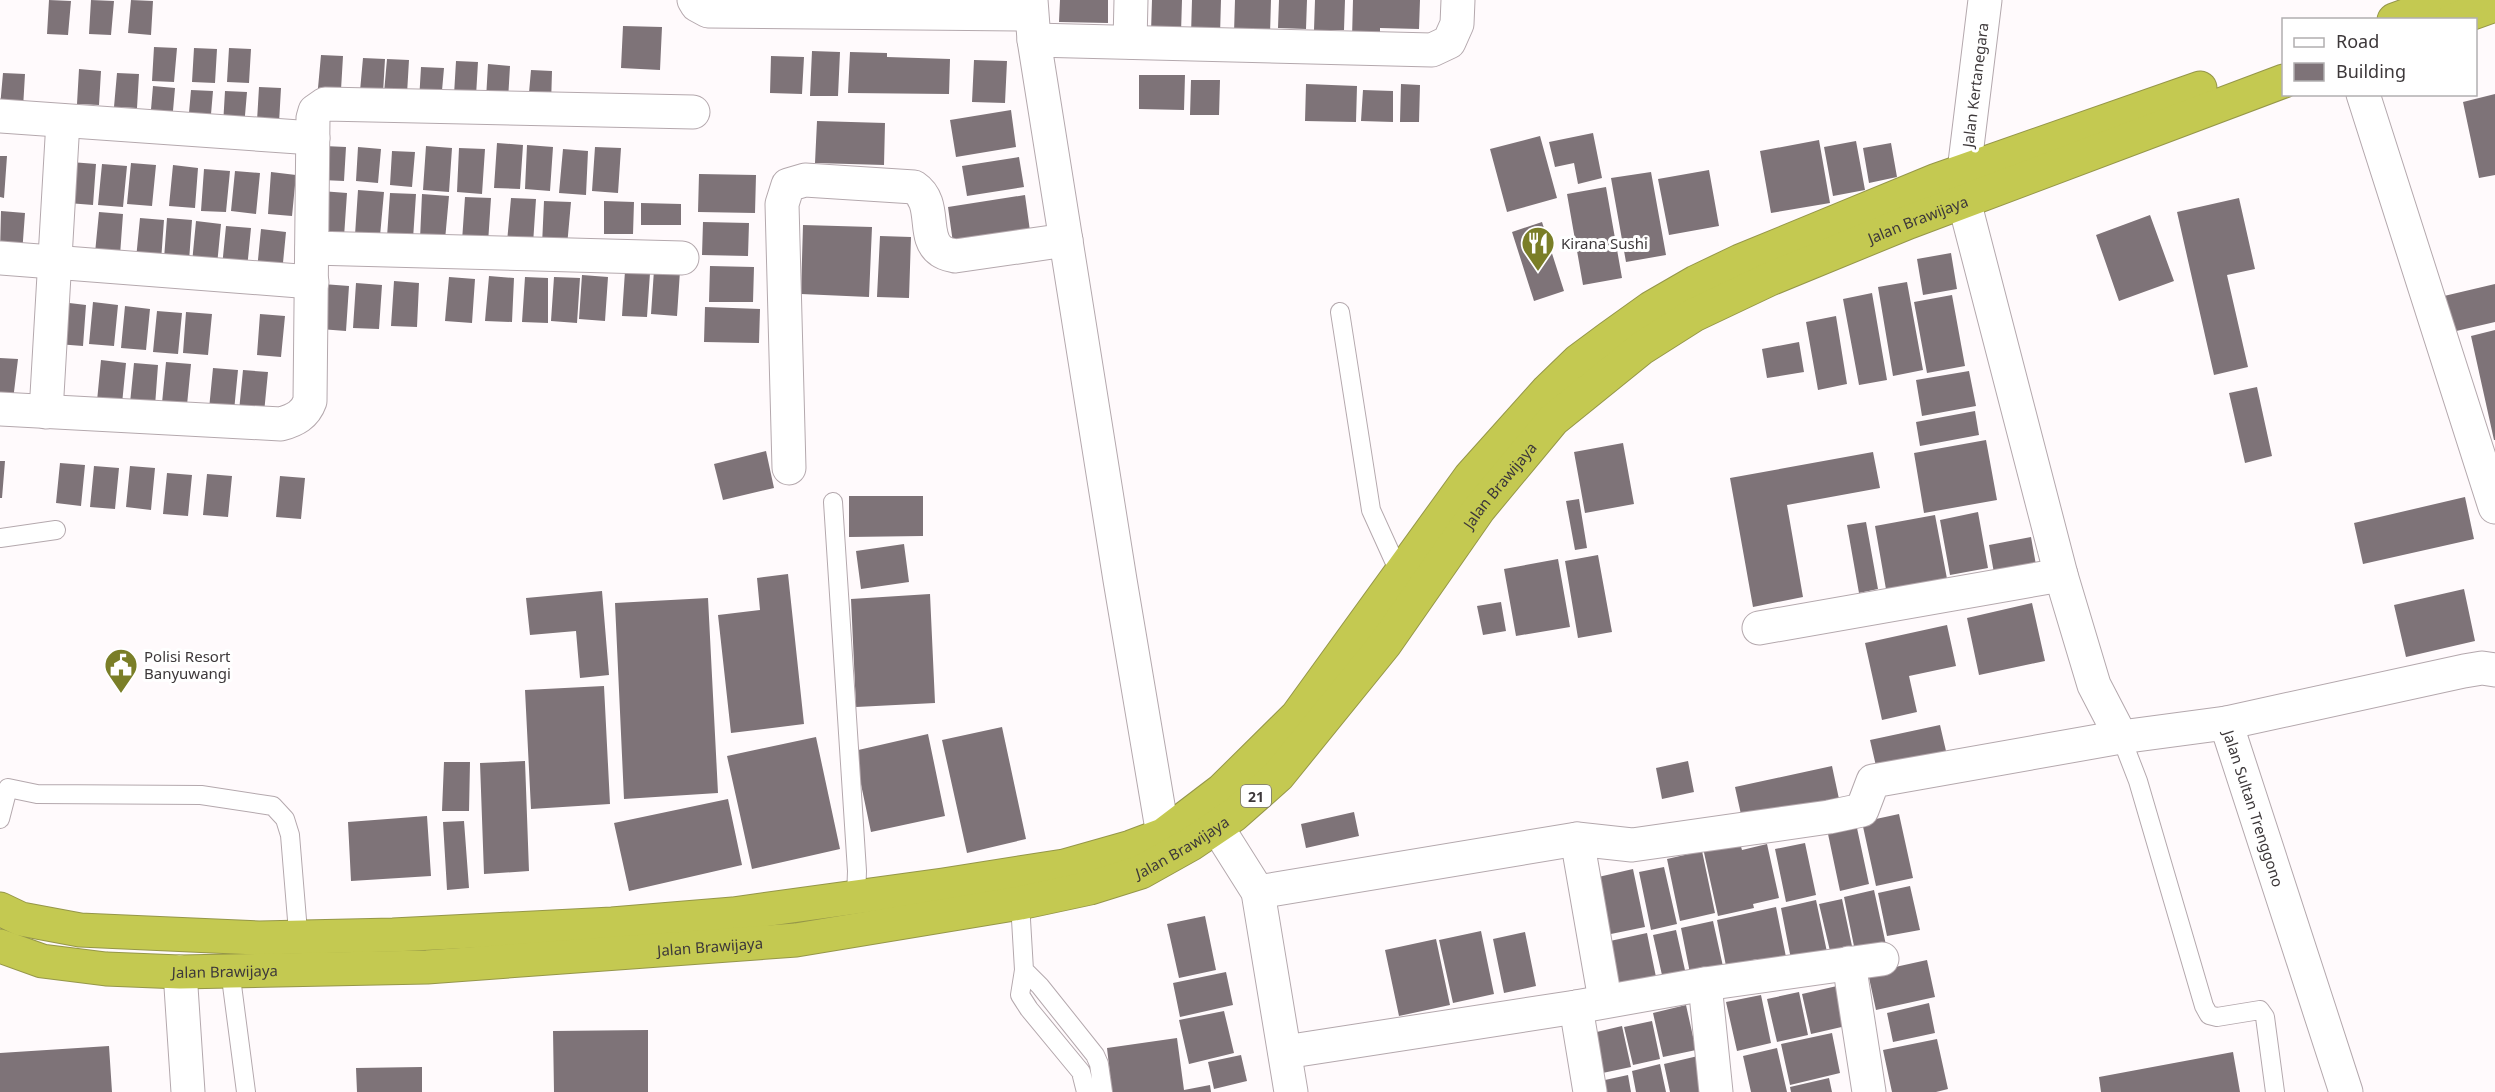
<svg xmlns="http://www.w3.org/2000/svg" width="2495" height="1092" font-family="'Noto Sans',sans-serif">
	<rect width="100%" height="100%" fill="#fffafc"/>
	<!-- building -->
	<path fill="#7e7378" d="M49,0L71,1L68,35L47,34Z
		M91,0L114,1L111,35L89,34Z
		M131,0L153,1L151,35L128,33Z
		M1060,0H1108V23L1059,22Z
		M1152,0H1182L1181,33L1151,32Z
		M1192,0H1221L1220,35H1191Z
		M1235,0H1271L1270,34L1234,33Z
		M1279,0H1307L1306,29L1278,28Z
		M1315,0H1345L1344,30H1314Z
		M1353,0H1420L1419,29L1380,28V38H1352Z
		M623,26L662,27L660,70L621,68Z
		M154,47L177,48L174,82L152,81Z
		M194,48L217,49L215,83L192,82Z
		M229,48L251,49L249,83L227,82Z
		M812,51L840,52L838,96H810Z
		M850,52L887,53V57L950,59L949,94L848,93Z
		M321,55L343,56L341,90L318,88Z
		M771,56L804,57L802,94L770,93Z
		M363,58L385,59L383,93L360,91Z
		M387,59L409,60L407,94L384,93Z
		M974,60L1007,61L1005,103L972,102Z
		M456,61L478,62L476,96L454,95Z
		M488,64L510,66L508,100L486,99Z
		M421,67L444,68L441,102L419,101Z
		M79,69L101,71L99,105L77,104Z
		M531,70L552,71L551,105L528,104Z
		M3,73L25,74L23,108L0,107Z
		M117,73L139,74L137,108L114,107Z
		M1139,75H1185L1184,110L1139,109Z
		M1191,80H1220L1219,115H1190Z
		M1306,84L1357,86L1356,122L1305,121Z
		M1401,84L1420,85L1419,122H1400Z
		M153,86L175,88L172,122L150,121Z
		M259,87L281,88L279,123L257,121Z
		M191,90L213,91L210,126L188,124Z
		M1363,90L1393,91V122L1361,121Z
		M225,91L247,92L244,127L223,125Z
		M2495,94V175L2479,178L2463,102Z
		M1011,110L1016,147L956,157L950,120Z
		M817,121L885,123L884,165L815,163Z
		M1593,133L1602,178L1578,184L1574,163L1555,167L1549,142Z
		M1540,136L1557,198L1507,212L1490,149Z
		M1819,140L1830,203L1771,213L1760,151Z
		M1856,141L1865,190L1833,196L1824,147Z
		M497,143L523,145L520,189L494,188Z
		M1891,143L1897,177L1869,183L1863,148Z
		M527,145L553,147L550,191L525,189Z
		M324,146L346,147L344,181L322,180Z
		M426,146L452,148L449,192L423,190Z
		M358,147L381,149L378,183L356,181Z
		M595,147L621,148L618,193L592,191Z
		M459,148L485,149L482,194L457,192Z
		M563,149L588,151L586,195L559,193Z
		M392,151L415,152L412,187L390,185Z
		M0,156H7L4,198L0,197Z
		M1019,157L1024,187L967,196L962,166Z
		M71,162L96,164L93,205L68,203Z
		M131,163L156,165L152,206L127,204Z
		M102,164L127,166L123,207L98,205Z
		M173,165L198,168L195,208L169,206Z
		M204,169L230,171L226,212L201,211Z
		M1709,170L1719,226L1669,235L1658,179Z
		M235,171L260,173L256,214L231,211Z
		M271,172L296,175L292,216L268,214Z
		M1651,172L1666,255L1626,262L1611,178Z
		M699,174L756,175L755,213L698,212Z
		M1606,187L1622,278L1583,285L1567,194Z
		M358,190L384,192L380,236L355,235Z
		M321,191L347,193L344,237L318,236Z
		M390,193L416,194L413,239L387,237Z
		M422,194L449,196L445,240L420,239Z
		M1025,195L1030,231L953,243L948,207Z
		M465,197L491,198L488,243L462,241Z
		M511,198L536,199L533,244L507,242Z
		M2239,198L2255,269L2227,275L2248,367L2214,375L2177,212Z
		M544,201L571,202L567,246L542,245Z
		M604,201L634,202L633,234H604Z
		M641,203L681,204V225H641Z
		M1,211L25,213L22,254L0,252Z
		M99,212L123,214L120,255L95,253Z
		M2150,215L2174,281L2119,301L2096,235Z
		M140,218L164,220L161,261L136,259Z
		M167,218L192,220L189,261L164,259Z
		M196,221L221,224L217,265L192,263Z
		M703,222L749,223L748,256L702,255Z
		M1542,222L1564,291L1534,301L1512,232Z
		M803,225L872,227L869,297L801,294Z
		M226,226L251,228L247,269L222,267Z
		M261,229L286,232L282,273L257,270Z
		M880,236L911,237L909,298L877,297Z
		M1951,253L1957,289L1923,295L1917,259Z
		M710,266L754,267L753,302H709Z
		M654,270L680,271L677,316L651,314Z
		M625,271L650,273L647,317L622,316Z
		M582,275L608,277L605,321L579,319Z
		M489,276L514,278L512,322L485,321Z
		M449,277L475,279L472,323L445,321Z
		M525,277L548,278V323L522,322Z
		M554,277L580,278L577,323L551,321Z
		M394,281L419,283L417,327L391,326Z
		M1907,282L1923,370L1893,376L1878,287Z
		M356,283L382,285L379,329L353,328Z
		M323,284L349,286L346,331L320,329Z
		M2495,284V322L2452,332L2444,296Z
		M1872,293L1887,380L1859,385L1843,299Z
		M1952,295L1965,366L1927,373L1914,302Z
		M61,302L86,305L83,346L57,344Z
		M93,302L118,305L114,346L89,344Z
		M125,306L150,309L146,350L121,348Z
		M705,307L760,309L759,343L704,342Z
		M157,311L182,313L178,354L153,352Z
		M186,312L212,314L208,355L183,353Z
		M260,314L285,316L281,357L257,355Z
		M1836,316L1847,384L1818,390L1806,322Z
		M2495,330V440H2494L2471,336Z
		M1799,342L1804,372L1767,378L1762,349Z
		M0,358L18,359L13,400L0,399Z
		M101,360L126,363L122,404L97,401Z
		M166,362L191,364L187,405L162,403Z
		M134,363L158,365L155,406L130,403Z
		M213,368L238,370L234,411L209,409Z
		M243,370L268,372L264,413L239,411Z
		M1969,371L1976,406L1922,416L1916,380Z
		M2257,387L2272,456L2245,463L2229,393Z
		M1975,411L1979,435L1920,446L1916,422Z
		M1986,440L1997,500L1924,513L1914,453Z
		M1623,443L1634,504L1585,513L1574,452Z
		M766,451L774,488L723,500L714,464Z
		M1873,452L1880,488L1787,505L1803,597L1753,607L1730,478Z
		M0,461H5L2,498H0Z
		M60,463L85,465L81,506L56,503Z
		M94,466L119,468L115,509L90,507Z
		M130,466L155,468L151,510L126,507Z
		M167,473L192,475L188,516L163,514Z
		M207,474L232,476L228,517L203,515Z
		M280,476L305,478L301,519L276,517Z
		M849,496H923V536L849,537Z
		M2465,497L2474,539L2363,564L2354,523Z
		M1579,499L1587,548L1575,550L1566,501Z
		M1978,512L1988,568L1950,575L1940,520Z
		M1935,515L1948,584L1887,595L1875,526Z
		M1866,522L1878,589L1859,593L1847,525Z
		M2031,537L2036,565L1994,573L1989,545Z
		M904,544L909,582L861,589L856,551Z
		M1598,555L1612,632L1578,638L1565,561Z
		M1558,559L1570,627L1516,636L1504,569Z
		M788,574L804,724L731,733L718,615L760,610L757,578Z
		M2464,589L2475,641L2406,657L2394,605Z
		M602,591L609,675L580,678L576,631L530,635L526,598Z
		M930,594L935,703L856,707L851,599Z
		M708,598L718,793L624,799L615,603Z
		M1501,602L1506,631L1483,635L1477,606Z
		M2032,603L2045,661L1979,675L1967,618Z
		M1947,625L1956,666L1909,676L1917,712L1882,720L1865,643Z
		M604,686L610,804L531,809L525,690Z
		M1940,725L1946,751L1876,766L1870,740Z
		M1002,727L1026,839L967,853L942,740Z
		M928,734L945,816L871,832L854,751Z
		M816,737L840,849L752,869L727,756Z
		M525,761L529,871L484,874L480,763Z
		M1688,761L1694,792L1662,799L1656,768Z
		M444,762H470L469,811H442Z
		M1832,766L1839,799L1742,819L1735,787Z
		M728,799L742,865L629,891L614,823Z
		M1354,812L1359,836L1306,848L1301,824Z
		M1899,814L1913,878L1876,886L1862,822Z
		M427,816L431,876L351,881L348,822Z
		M464,821L469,888L447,890L443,822Z
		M1857,828L1869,884L1840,891L1828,834Z
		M1739,840L1742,850L1767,844L1779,898L1753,904L1754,908L1718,916L1703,848Z
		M1805,843L1816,895L1786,902L1775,849Z
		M1702,851L1715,913L1680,921L1667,859Z
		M1664,867L1677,924L1651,930L1639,872Z
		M1633,869L1645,927L1606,935L1594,878Z
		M1910,886L1920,930L1887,936L1878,893Z
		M1874,890L1886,945L1855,951L1844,897Z
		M1842,899L1852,946L1830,951L1819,904Z
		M1816,900L1827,952L1791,959L1781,908Z
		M1776,907L1786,957L1758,963L1757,959L1726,966L1717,920Z
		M1205,916L1216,970L1179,978L1167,924Z
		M1713,921L1724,971L1691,978L1681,928Z
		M1676,930L1687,979L1664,984L1653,935Z
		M1481,931L1494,994L1453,1003L1439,940Z
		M1525,932L1536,986L1504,993L1493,939Z
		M1647,933L1656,977L1619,985L1610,941Z
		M1436,939L1450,1005L1399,1016L1385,950Z
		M1927,960L1935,997L1876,1010L1868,973Z
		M1226,972L1233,1005L1180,1017L1173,983Z
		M1837,986L1846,1026L1811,1034L1802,994Z
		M1799,992L1808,1035L1777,1042L1767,999Z
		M1761,995L1771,1043L1737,1051L1726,1002Z
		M1929,1003L1935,1033L1893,1042L1887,1013Z
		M1686,1005L1696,1050L1663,1057L1653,1013Z
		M1224,1011L1234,1053L1189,1064L1179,1020Z
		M1652,1021L1660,1059L1633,1065L1624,1027Z
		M1622,1026L1631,1067L1593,1075L1584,1035Z
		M648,1030V1092H554L553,1031Z
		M1832,1033L1840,1073L1790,1085L1781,1044Z
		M1177,1038L1184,1090L1210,1085L1211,1092H1112L1107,1048Z
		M1937,1039L1948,1089L1936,1092H1892L1883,1050Z
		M109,1046L112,1092H0V1053Z
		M1777,1048L1787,1092H1751L1743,1056Z
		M2233,1052L2240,1092H2101L2099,1077Z
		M1241,1055L1247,1081L1214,1089L1208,1062Z
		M1698,1056L1706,1092H1670L1664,1064Z
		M1660,1064L1666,1092H1636L1632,1071Z
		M422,1067V1092H357L356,1068Z
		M1628,1075L1631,1092H1593L1591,1083Z
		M1829,1078L1832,1092H1791L1790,1087Z"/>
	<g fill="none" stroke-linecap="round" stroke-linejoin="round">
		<defs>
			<path id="lane" d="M1340,312L1371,510L1400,574
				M833,502L857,871L856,898
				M0,538L56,530
				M2121,737L2138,781L2204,1006L2209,1015L2217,1017L2260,1010L2265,1017L2275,1092
				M0,819L8,788L37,794L201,795L273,806L285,819L290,835L299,944
				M1020,903L1024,970L1020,995L1029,1009L1081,1072L1086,1092
				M230,970L246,1092
				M1024,970L1040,986L1095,1055L1099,1064L1103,1092"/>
			<g id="street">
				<path d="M694,0L697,5L708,11L1031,14"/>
				<path d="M1031,0L1034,40L1120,580L1163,835"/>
				<path id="s1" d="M1985,0L1964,171V201L2061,575L2094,685L2121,737L2226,723L2346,1092"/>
				<path d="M1034,40L1432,50L1449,42L1457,24L1458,0"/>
				<path d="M1130,42L1131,0"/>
				<path d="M2363,94L2495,507"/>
				<path d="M0,116L313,138"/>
				<path d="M312,248L682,258"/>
				<path d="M0,258L312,282"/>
				<path d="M0,409L281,424C295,420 305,415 310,401L313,118L315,111L325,104L693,112"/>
				<path d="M46,412L63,121"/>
				<path d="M789,468L782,204L788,185L805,180L914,187C938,203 921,238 941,251C945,254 951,255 955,256L1066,240"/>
				<path d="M1759,628L2061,575"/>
				<path d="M2226,723L2464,671L2482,668L2495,670"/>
				<path d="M1217,827L1258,892L1291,1092"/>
				<path d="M1577,839L1605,1000"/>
				<path d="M1258,892L1577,839L1632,845L1829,817L1862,810L1873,781L2121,737"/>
				<path d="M1849,963L1869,1092"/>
				<path d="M180,972L188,1092"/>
				<path d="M1705,984L1716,1092"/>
				<path d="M1576,1007L1590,1092"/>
				<path d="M1285,1052L1576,1007L1705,984L1882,959"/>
			</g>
			<g id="highway">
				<path d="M2394,20L2448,0"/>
				<path d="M2453,20L2495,5"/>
				<path d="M0,909L21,919L80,930L259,938L393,935L612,924L733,914L943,885L1064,866L1131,847L1163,835L1222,790L1297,716L1470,477L1548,390L1578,361L1609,338L1651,308L1696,282L1740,261L1937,180L2200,88"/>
				<path id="s2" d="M0,946L42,961L106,969L180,972L427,967L796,940L1020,903L1090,888L1141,872L1191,844L1234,815L1278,776L1385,644L1479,509L1553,420L1642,348L1694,315L1770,279L1909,222L2284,81"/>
			</g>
		</defs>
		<!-- lane casing -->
		<use href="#lane" stroke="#b4a8ad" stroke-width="20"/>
		<!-- street casing -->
		<use href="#street" stroke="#b4a8ad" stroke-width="35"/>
		<!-- highway casing -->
		<use href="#highway" stroke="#959649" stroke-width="35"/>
		<!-- lane -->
		<use href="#lane" stroke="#fff" stroke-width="18"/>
		<!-- street -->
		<use href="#street" stroke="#fff" stroke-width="33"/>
		<!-- highway -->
		<use href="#highway" stroke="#c4c951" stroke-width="33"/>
	</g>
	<!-- icons -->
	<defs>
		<symbol id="restaurant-pin" viewBox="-11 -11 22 30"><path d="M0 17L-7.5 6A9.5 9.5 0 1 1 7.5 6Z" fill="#7a7e27" stroke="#fff"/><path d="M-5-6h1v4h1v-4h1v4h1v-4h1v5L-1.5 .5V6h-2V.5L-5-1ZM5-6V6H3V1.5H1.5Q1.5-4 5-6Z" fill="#fff"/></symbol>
		<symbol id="civic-pin" viewBox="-11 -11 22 30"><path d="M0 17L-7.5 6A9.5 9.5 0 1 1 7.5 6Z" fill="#7a7e27" stroke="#fff"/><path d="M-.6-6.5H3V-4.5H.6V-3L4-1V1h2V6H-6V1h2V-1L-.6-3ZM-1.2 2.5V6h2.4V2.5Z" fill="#fff"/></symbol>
	</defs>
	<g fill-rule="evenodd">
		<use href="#restaurant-pin" x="1519" y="224" width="38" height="52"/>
		<use href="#civic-pin" x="102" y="646" width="38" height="52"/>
	</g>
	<g text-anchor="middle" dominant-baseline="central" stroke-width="6" stroke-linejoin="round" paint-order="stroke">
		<!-- shield labels -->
		<rect fill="#fff" stroke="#777475" stroke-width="1.5" x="1241" y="785" width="30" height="22" rx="4.5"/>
		<g font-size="14" font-weight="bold" fill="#3d383a">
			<text x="1256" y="796">21</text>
		</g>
		<!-- street labels -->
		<g font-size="15" fill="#3d383a" stroke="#fff">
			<text transform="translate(1975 85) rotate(-83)">Jalan Kertanegara</text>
			<text stroke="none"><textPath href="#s2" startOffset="2190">Jalan Brawijaya</textPath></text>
			<text stroke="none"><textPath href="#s2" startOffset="1686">Jalan Brawijaya</textPath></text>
			<text stroke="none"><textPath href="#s1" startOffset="958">Jalan Sultan Trenggono</textPath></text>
			<text stroke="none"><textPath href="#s2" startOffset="1200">Jalan Brawijaya</textPath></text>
			<text stroke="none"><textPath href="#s2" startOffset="714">Jalan Brawijaya</textPath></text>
			<text stroke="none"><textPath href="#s2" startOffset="228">Jalan Brawijaya</textPath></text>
		</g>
		<!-- poi labels -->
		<g font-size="15" fill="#3d383a" stroke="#fff" text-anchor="start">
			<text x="1561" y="243">Kirana Sushi</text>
			<text x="144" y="656">Polisi Resort<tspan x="144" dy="17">Banyuwangi</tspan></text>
		</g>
	</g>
	<!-- legend -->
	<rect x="2282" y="18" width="195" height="78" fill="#ffffff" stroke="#b1afb0" stroke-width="1.5"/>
	<rect x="2294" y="38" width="30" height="9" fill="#ffffff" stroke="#b1afb0" stroke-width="1.5"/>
	<text x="2336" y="48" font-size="18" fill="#3d383a">Road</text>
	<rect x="2294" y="63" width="30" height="18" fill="#7e7378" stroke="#b1afb0" stroke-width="1.5"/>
	<text x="2336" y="78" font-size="18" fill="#3d383a">Building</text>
</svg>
